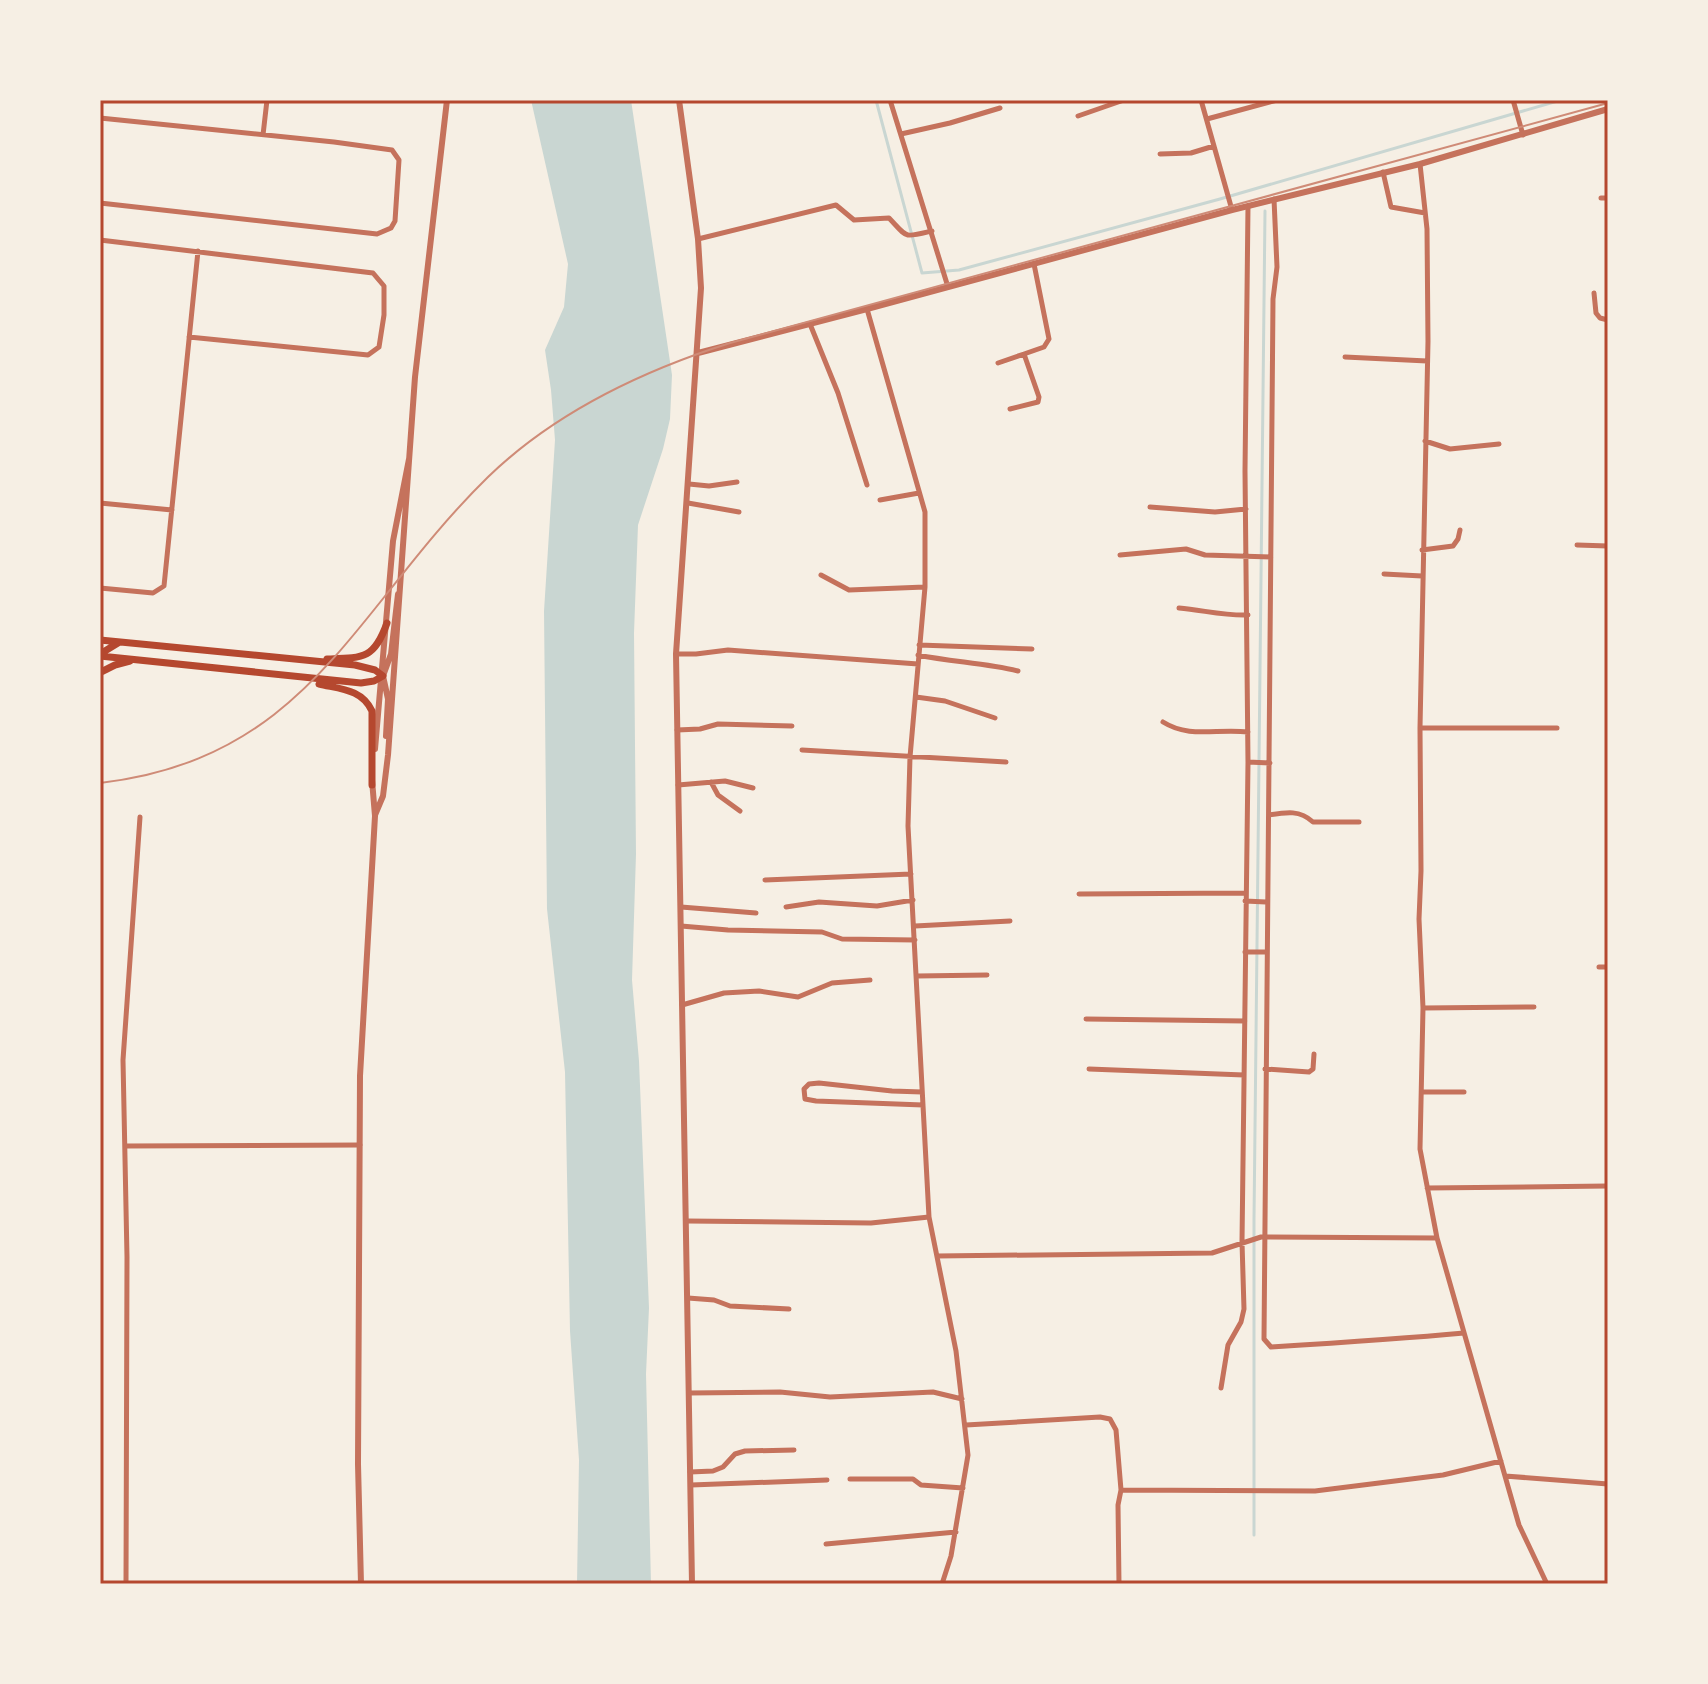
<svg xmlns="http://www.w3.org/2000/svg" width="1708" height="1684" font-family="Helvetica,sans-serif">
	<rect width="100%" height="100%" fill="#f6efe4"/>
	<!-- water -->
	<path fill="#c9d6d2" d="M531,100H631L672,375L670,419L663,449L638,525L634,633L636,854L632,980L639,1061L649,1308L646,1374L651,1584H577L579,1460L570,1331L565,1072L547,909L544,611L555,440L551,390L545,350L564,307L568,264Z"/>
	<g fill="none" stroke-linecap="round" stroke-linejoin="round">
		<!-- stream -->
		<path stroke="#c9d6d2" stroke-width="3" d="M876,100L922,273L959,270L1220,199L1561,100
			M1254,1535V1220L1265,211"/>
		<!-- minor -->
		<path stroke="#c5725c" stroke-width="5" d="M890,100L948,287
			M1201,100L1232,210
			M1513,100L1523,135
			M1078,116L1124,100
			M100,118L334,142L392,150L399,160L395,221L391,228L377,234L100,203
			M1207,119L1277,100
			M901,134L950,123L1000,108
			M263,135L267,100
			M1160,154L1191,153L1214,146
			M1420,164L1427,229L1428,341L1420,728L1421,871L1419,919L1423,1008L1420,1149L1437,1238L1519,1525L1547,1584
			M1383,172L1391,207L1425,213
			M1601,198H1608
			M1274,199L1277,267L1273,299L1264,1339L1271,1347C1336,1343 1400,1339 1464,1333
			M698,239L836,205L854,220L889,218C908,238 903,238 932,231
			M100,240L373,273L384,286V315L379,347L368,355L189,337
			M1594,293L1596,313L1600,318L1608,320
			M867,309L925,512V587L910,757L908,826L929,1217L956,1351L968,1455L951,1556L942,1584
			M810,324L838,393L867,485
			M1345,357L1427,361
			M998,363L1024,354
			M1010,409L1038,402L1039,397L1024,354L1044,347L1049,339L1034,264
			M1425,441L1450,449L1499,444
			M689,484L709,486L737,482
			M880,500L919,493
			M100,503L172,510
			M688,503L739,512
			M1150,507L1215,512L1246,509
			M1577,545L1608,546
			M1422,550L1453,546L1458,539L1460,530
			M1120,555L1186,549L1205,555L1271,557
			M1384,574L1422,576
			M821,575L849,590L925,587
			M100,588L153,593L164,586L198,251
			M1179,608C1203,610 1224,616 1248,615
			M919,645L1032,649
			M676,654H696L728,650L918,664
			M918,655C952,662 985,663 1018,671
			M916,697L945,701L995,718
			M1163,722C1190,739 1217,728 1248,732
			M1420,728H1557
			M677,730L700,729L718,724L792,726
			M802,750L1006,762
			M1248,762L1270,763
			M711,782L718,795L740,811
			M678,785L725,781L753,788
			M1269,815C1287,812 1300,810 1313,822H1359
			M765,880L911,874
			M1079,894L1245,893
			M1245,901L1266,902
			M681,907L756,913
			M786,907L819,902L877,906L913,900
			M681,926L728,930L822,932L842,939L915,940
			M915,926L1010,921
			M1245,952H1265
			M1599,967H1608
			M917,976L987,975
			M682,1005L724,993L759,991L798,997L832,983L870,980
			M1423,1008L1534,1007
			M1086,1019L1245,1021
			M1089,1069L1244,1075
			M1265,1069L1309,1072L1313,1069L1314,1054
			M922,1092L892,1091L819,1083L809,1084L804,1089L805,1099L816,1101L923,1105
			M1422,1092H1464
			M126,1146L360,1145
			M1427,1188L1608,1186
			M687,1221L871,1223L929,1217
			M937,1256L1212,1253L1261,1237L1437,1238
			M688,1298L714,1300L730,1306L789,1309
			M1221,1388L1228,1345L1241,1322L1244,1309L1242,1242L1248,762L1245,471L1248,206
			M689,1393L780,1392L830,1397L933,1392L962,1399
			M966,1425L1100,1417L1110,1419L1116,1430L1121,1490L1118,1505L1119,1584
			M690,1472L713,1471L723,1467L735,1454L745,1451L794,1450
			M1505,1476L1608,1484
			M850,1479H913L921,1485L963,1488
			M691,1485L827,1480
			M1121,1490L1315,1491L1443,1475L1501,1461
			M826,1544L956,1532
			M126,1584L127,1257L123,1060L140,817"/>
		<!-- tertiary -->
		<path stroke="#c5725c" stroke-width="6" d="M679,100L698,239L701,288L676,654L692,1584
			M698,353L867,309L1232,210L1420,164L1608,109
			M386,736L388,699L383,676L391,654L398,594
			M375,749L393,541L409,459
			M375,815L383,796L388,755L415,377L447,100
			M361,1584L358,1464L360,1076L375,816L372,780"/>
		<!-- secondary -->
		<path stroke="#b5482f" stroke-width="7" d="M100,640L355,665L375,670L383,676L374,681L361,683L100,656
			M100,654L118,643
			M327,659C364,658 374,659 387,623
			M103,671L115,665L130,661
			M319,684C340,689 362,689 372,711V785"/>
		<!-- tram -->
		<path stroke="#cf8b77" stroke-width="2" d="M100,783C311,758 354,608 488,477C555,412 642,371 730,343L1608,103"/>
	</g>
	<!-- border -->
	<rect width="1708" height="1684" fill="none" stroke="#f6efe4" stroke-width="204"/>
	<rect x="102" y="102" width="1504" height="1480" fill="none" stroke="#b5482f" stroke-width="3"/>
</svg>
